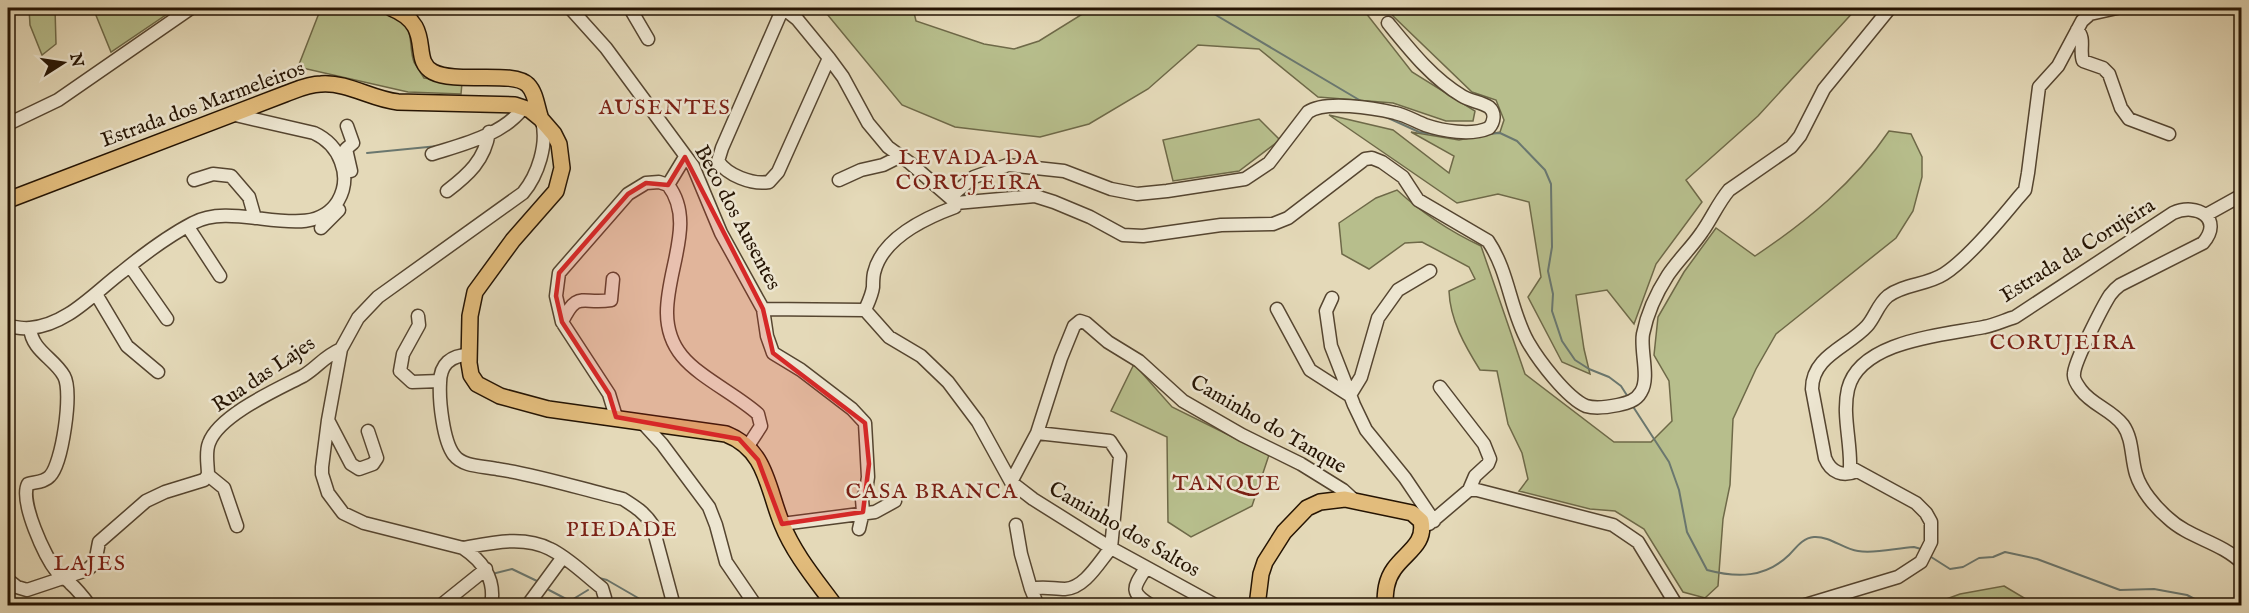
<svg xmlns="http://www.w3.org/2000/svg" width="2249" height="613" font-family="'IM FELL English',serif">
	<rect width="100%" height="100%" fill="#e4d9b8"/>
	<filter id="stains"><feTurbulence type="fractalNoise" baseFrequency=".00333" numOctaves="4"/><feColorMatrix values="0 0 0 0 .2 0 0 0 0 .09 0 0 0 0 .02 0 0 0 .5 -.17"/></filter>
	<radialGradient id="worn" r=".72"><stop offset=".6" stop-color="#630" stop-opacity="0"/><stop offset="1" stop-color="#630" stop-opacity=".3"/></radialGradient>
	<!-- green -->
	<path fill="#b7be8c" stroke="#6e6948" stroke-width="1.5" d="M29,8H55L56,44L42,55L30,25Z
		M93,8H176L111,52Z
		M321,8C345,8 398,1 408,29C412,40 410,52 414,62C417,67 421,73 424,78L462,83L461,94L408,92L298,67Z
		M822,8H913L916,21L984,44L1014,49L1039,41L1092,8H1362L1412,72L1475,111L1473,121H1446L1393,103L1318,97L1259,49L1198,45L1148,89L1089,124L1040,137L955,127L902,105Z
		M1389,8H1857L1758,116L1686,180L1702,202L1656,264L1634,324L1607,290L1576,295L1584,349L1590,374L1562,362L1528,297L1541,277L1529,202L1498,194L1457,203L1329,115L1393,130L1449,173L1454,156L1411,132L1459,140L1500,132L1504,120L1496,100L1472,92L1393,16Z
		M1259,119L1280,140L1239,171L1173,181L1163,140Z
		M1889,131L1911,134L1922,157V177L1913,211L1896,238L1776,334L1756,369L1733,419L1730,485L1723,519L1718,586L1705,598L1683,592L1644,529L1615,511L1590,509L1519,491L1528,479L1522,453L1508,424L1497,371L1480,370C1465,346 1450,320 1449,291L1475,279L1469,267L1422,242L1405,243L1369,269L1342,254L1339,223L1376,198L1397,190C1422,213 1451,232 1481,246L1525,374L1614,442H1651L1672,421L1669,381L1654,355L1658,317L1684,272L1716,228L1755,256C1806,222 1854,183 1889,131Z
		M1134,364L1172,407L1269,455L1252,506L1191,537L1168,522L1167,437L1111,411Z
		M2004,586L2026,599L2023,605H1930L1960,594Z"/>
	<g fill="none" stroke-linecap="round" stroke-linejoin="round">
		<!-- stream -->
		<path stroke="#6a776f" stroke-width="2" d="M1204,8L1361,101
			M1386,117L1419,132L1452,137
			M1487,134L1500,133L1517,141L1545,170L1551,184L1552,247L1548,271L1553,294L1552,311L1562,341L1575,360L1589,369L1609,377L1621,386L1628,397
			M367,153L438,146
			M133,255L141,250
			M1632,405L1669,462L1679,490L1687,532L1707,570C1737,578 1765,578 1789,555C1796,548 1802,538 1814,537C1830,536 1843,549 1858,551C1875,554 1896,548 1914,547L1921,549
			M1928,555L1950,569L1963,567L1979,558L1993,557L2005,552L2037,559L2120,590L2154,589L2187,595L2208,606
			M492,574L512,569L537,581
			M599,578L607,580L652,606
			M549,590L570,601L588,590"/>
		<defs>
			<path id="minor" d="M570,8L606,48L693,166L721,233L763,309L767,336L773,353L801,370L852,409L865,423L868,477L866,491L862,499L863,512L859,529
				M631,8V10L648,39
				M783,8L722,148L718,161C727,175 752,185 769,182L778,172L829,58
				M783,8L797,19L829,58L843,77L868,123L888,147L910,163L955,202
				M2077,30C2086,38 2079,50 2083,61L2103,68L2109,74L2121,108L2129,119L2169,134
				M8,124L58,100L191,8
				M347,126L353,143L346,149L351,171
				M432,154C463,144 503,135 523,108
				M194,180L213,174L231,176L249,197L255,218
				M839,180L861,170L883,165L901,156
				M668,185C706,234 639,304 682,356C699,377 737,395 758,414L761,426L748,446
				M668,185L685,157
				M447,191C468,175 485,160 489,132
				M950,197L974,177L1008,165L1064,171L1111,189L1137,194L1167,191L1245,179L1269,163L1308,112C1325,100 1374,108 1395,113C1405,115 1415,121 1425,125C1443,131 1471,136 1489,128C1494,122 1496,113 1489,107C1481,102 1470,101 1462,96C1432,78 1410,50 1388,23
				M956,203L1035,196L1054,202L1090,217L1123,235L1143,236L1221,225L1273,224L1288,218L1365,159L1372,158L1382,162L1403,177L1418,200L1488,241C1509,272 1510,310 1528,342C1539,361 1567,398 1586,406C1596,409 1608,407 1618,405C1627,403 1636,401 1641,392C1650,378 1640,350 1643,334C1647,314 1657,292 1668,275C1678,260 1692,247 1702,232C1712,218 1718,203 1729,190L1791,147L1800,136L1824,89L1890,8
				M956,203L955,207C925,218 882,238 874,273C873,278 873,283 873,287C872,295 868,303 865,310L889,337L921,356L948,382L978,422L1011,482L1033,499L1111,548L1217,606
				M2206,215L2242,195
				M188,227L220,276
				M321,228L339,210
				M130,266L167,319
				M96,294L127,346L158,372
				M1332,298L1326,311L1331,346L1354,405L1366,430L1405,478L1434,521
				M763,309L865,310
				M1277,309L1310,370L1349,395
				M418,316L419,325L403,354L400,371L412,382L440,381
				M562,322C578,289 582,305 611,300L613,279
				M8,326C15,327 23,329 30,328C67,325 94,293 122,272C144,254 168,236 193,223C236,199 311,246 338,201C345,189 346,175 341,162C336,148 327,139 314,133L231,114
				M30,328C32,351 54,358 64,376C73,392 62,464 50,476C45,482 35,482 28,484C19,501 45,557 57,572C60,576 67,579 71,584C78,590 84,598 90,606
				M469,355C451,355 440,364 440,383C439,400 443,441 454,455C463,467 483,466 497,469C539,475 581,489 623,499C634,506 644,512 652,524L674,606
				M1350,395L1361,377L1378,318L1398,290L1430,271
				M616,417L609,394L562,322L556,296L559,273L628,194L646,183L659,182L668,185
				M328,420L351,464L359,469L373,464L377,458L368,431
				M641,421L662,444L709,507L716,525L726,562L756,606
				M1037,433L1110,441L1120,456L1111,548
				M1857,471C1843,477 1831,473 1825,458L1812,389C1812,356 1848,347 1867,326C1875,317 1878,304 1888,296C1904,284 1927,285 1944,274C1966,260 2000,220 2018,198L2025,190L2028,173L2039,87L2058,66L2082,21L2090,14L2117,8
				M208,475L224,488L237,526
				M1011,482L1037,433L1061,358L1074,326L1080,321L1086,323L1108,342L1139,361L1183,401L1242,435L1301,464L1343,490L1355,501
				M1469,490H1477L1613,525L1638,542L1677,606
				M782,524L875,512L895,501
				M1429,524L1469,490L1475,476L1488,464L1490,459L1484,444L1440,387
				M1016,525L1021,554L1031,589
				M463,548C490,543 524,535 550,549C569,558 585,575 602,588L605,598L603,606
				M1146,568C1133,588 1129,592 1152,606
				M8,580L17,587L27,590L87,570L95,563L99,542L146,501L165,492L204,480L208,475C208,464 205,453 209,443C219,415 278,389 303,376C318,367 323,357 341,349
				M440,606L486,569
				M491,606C496,580 484,562 463,548L364,523L343,513L328,493L322,474V467L328,420L341,349L358,318L378,297L523,193C538,175 548,144 542,121
				M527,606L563,557
				M1038,606L1031,589C1043,586 1053,589 1065,589C1085,588 1099,562 1111,548
				M1802,606L1898,577L1921,562L1931,542V522L1926,513L1916,503L1850,467C1851,442 1842,414 1848,389C1860,340 1945,335 1984,327C1995,325 2005,320 2015,317L2173,213C2197,202 2224,219 2203,243L2120,285C2116,288 2113,291 2110,295C2103,306 2074,362 2074,374C2073,379 2078,386 2081,390C2092,405 2112,410 2123,425C2133,439 2131,458 2136,474C2141,490 2155,507 2168,518C2189,538 2221,542 2242,563"/>
			<path id="major" d="M391,8C436,26 409,59 433,72C456,84 514,70 528,85C536,93 537,109 541,119
				M8,200L285,94C296,90 308,84 321,84C348,82 371,99 398,102L515,105L530,110L541,119L554,134L559,144L562,168L556,191L513,240L475,292L470,316L469,363L471,375L477,384L500,396L548,409L726,434C767,450 767,488 782,524C794,554 816,580 835,606
				M1257,606L1261,574L1265,562L1284,532L1307,508L1320,502L1345,499L1412,513L1421,521C1426,544 1406,552 1394,569C1386,580 1385,592 1385,606"/>
		</defs>
		<!-- minor casing -->
		<use href="#minor" stroke="#554530" stroke-width="15"/>
		<!-- major casing -->
		<use href="#major" stroke="#251403" stroke-width="18"/>
		<!-- minor -->
		<use href="#minor" stroke="#ede6d1" stroke-width="12"/>
		<!-- major -->
		<use href="#major" stroke="#e2bc7c" stroke-width="15"/>
	</g>
	<!-- marked area -->
	<path fill="#d62828" fill-opacity="0.2" stroke="#d62828" stroke-width="4.5" stroke-linejoin="round" d="M685,157L763,309L773,353L865,423L869,464L863,512L782,524L758,460L739,439L616,417L609,394L562,322L556,296L559,273L628,194L646,183L668,185Z"/>
	<g text-anchor="middle" dominant-baseline="central" stroke-width="5" stroke-linejoin="round" paint-order="stroke">
		<!-- street labels -->
		<g font-size="21" fill="#251403" stroke="#ede6d1">
			<text transform="translate(203 105) rotate(-20)">Estrada dos Marmeleiros</text>
			<text transform="translate(737 218) rotate(62)">Beco dos Ausentes</text>
			<text transform="translate(2078 251) rotate(-32)">Estrada da Corujeira</text>
			<text transform="translate(264 375) rotate(-34)">Rua das Lajes</text>
			<text transform="translate(1268 425) rotate(30)">Caminho do Tanque</text>
			<text transform="translate(1124 530) rotate(30)">Caminho dos Saltos</text>
		</g>
		<!-- neighbourhood labels -->
		<g font-size="22" letter-spacing="1.5" fill="#7a1f14" stroke="#ede6d1">
			<text x="665" y="108">AUSENTES</text>
			<text x="969" y="158">LEVADA DA<tspan x="969" dy="25">CORUJEIRA</tspan></text>
			<text x="2063" y="343">CORUJEIRA</text>
			<text x="1227" y="484">TANQUE</text>
			<text x="932" y="492">CASA BRANCA</text>
			<text x="622" y="530">PIEDADE</text>
			<text x="90" y="564">LAJES</text>
		</g>
	</g>
	<!-- margin -->
	<rect width="2249" height="613" fill="none" stroke="#e4d9b8" stroke-width="30"/>
	<rect x="9" y="9" width="2231" height="595" fill="none" stroke="#251403" stroke-width="3"/>
	<rect x="15" y="15" width="2219" height="583" fill="none" stroke="#251403" stroke-width="1.5"/>
	<!-- north arrow -->
	<g transform="translate(63 63) rotate(78)" stroke="#ede6d1" stroke-width="4.5" paint-order="stroke">
	<path d="M0-4.5L10 22L0 15L-10 22Z" fill="#251403"/>
	<text y="-9" font-size="16" font-weight="bold" text-anchor="middle" fill="#251403">N</text>
	</g>
	<rect width="100%" height="100%" filter="url(#stains)"/>
	<rect width="100%" height="100%" fill="url(#worn)"/>
</svg>
